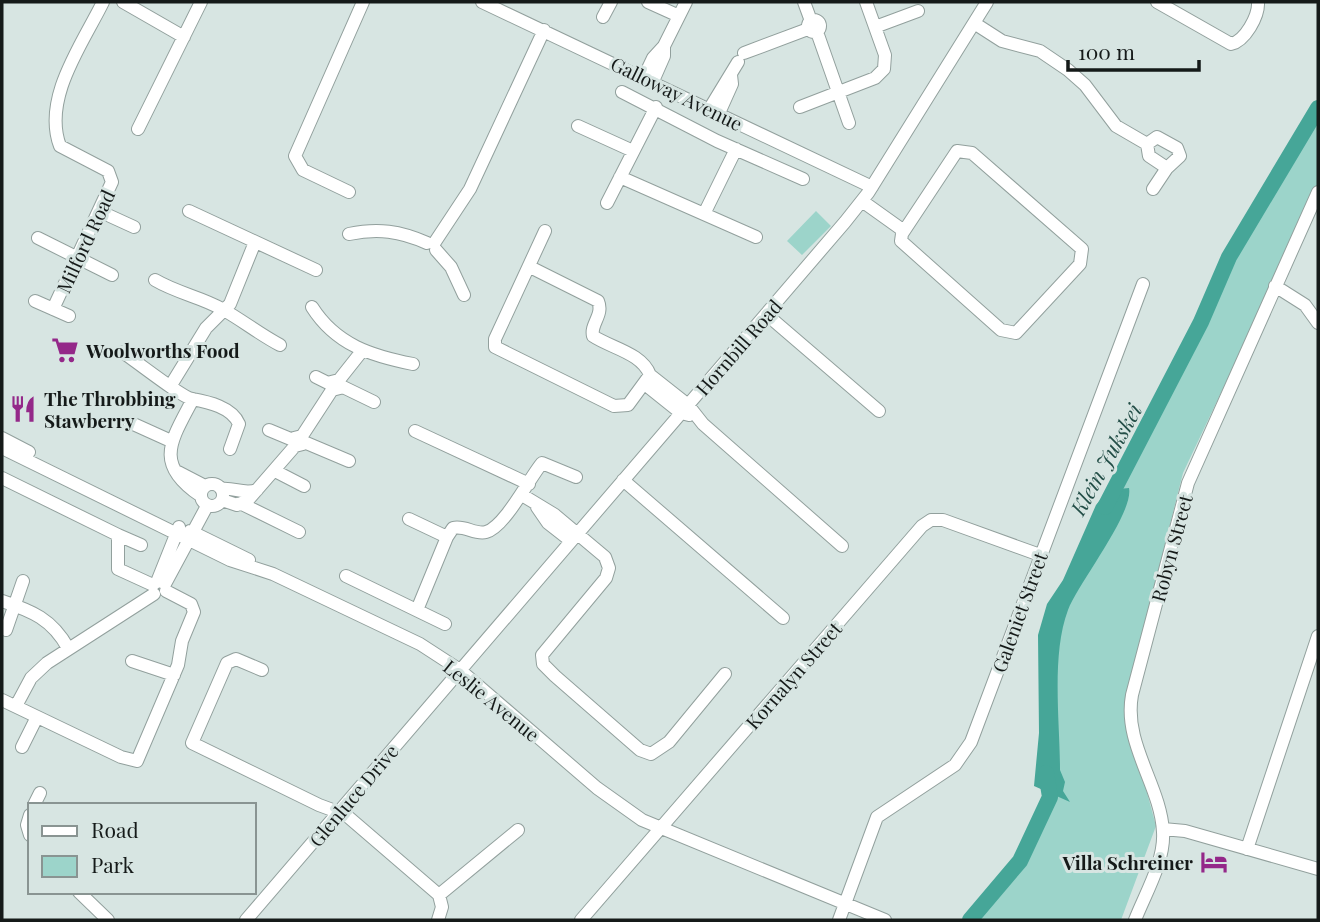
<svg xmlns="http://www.w3.org/2000/svg" width="1320" height="922" font-family="'Playfair Display',serif">
	<rect width="100%" height="100%" fill="#d7e5e2"/>
	<!-- green -->
	<path fill="#9cd4ca" d="M1318,108V188L1183,473L1124,706L1156,826L1121,920H970L1020,861L1050,797L1045,768L1049,631L1111,498L1201,322L1229,257Z
		M816,211L831,226L802,255L787,241Z"/>
	<!-- water -->
	<path fill="#46a698" d="M1129,488C1134,513 1079,582 1068,610C1051,655 1060,722 1060,770L1065,782L1063,791L1070,802L1034,786L1039,733L1038,635L1047,604L1063,580L1096,505L1108,490Z"/>
	<g fill="none" stroke-linecap="round" stroke-linejoin="round">
		<!-- river -->
		<path stroke="#46a698" stroke-width="16" d="M1105,507L1201,322L1229,257L1318,108
			M970,920L1020,861L1050,797L1046,773"/>
		<defs>
			<path id="minor" d="M123,2L184,37
				M482,2L872,187
				M648,2L679,16
				M804,2L811,21
				M1157,2L1231,44C1245,41 1259,16 1258,2
				M603,17L611,2
				M808 26a6 6 0 1 1 12 0a6 6 0 1 1-12 0Z
				M974,23L1002,41L1040,51L1068,70L1085,85L1116,126L1147,144L1149,156L1167,168L1153,189
				M875,27L918,11
				M817,32L849,123
				M744,53L808,29
				M644,77L653,58L664,46L686,2
				M653,81L664,56V46
				M622,92L717,141L803,179
				M800,107L875,78L884,69L885,55L866,2
				M710,108L738,62
				M719,113L732,84L731,75
				M578,126L633,151
				M138,129L201,2
				M1147,144L1157,137L1177,148L1180,156L1167,168
				M957,151L972,153L1082,249L1080,264L1016,333L1001,330L901,241L902,234Z
				M620,177L756,237
				M349,192L303,170L295,156L363,2
				M862,201L904,231
				M607,203L656,107
				M99,211L134,227
				M189,211L316,270
				M704,214L736,149
				M349,234C378,228 400,231 427,243
				M38,238L112,275
				M435,242L470,189L544,30
				M436,250L451,267L464,295
				M530,267L598,301C604,315 590,324 593,336C611,348 642,353 650,375L628,405L614,406L495,347V339L545,231
				M155,280C177,293 201,297 222,309C242,320 259,334 280,345
				M1275,286L1305,305L1318,323
				M35,301L69,316
				M312,307C336,345 372,356 413,364
				M53,309L112,182L108,171L60,146C42,98 83,43 103,2
				M766,314L879,411
				M122,352C135,360 181,397 192,399C208,402 232,407 239,424L230,449
				M650,375L688,405L703,424L842,546
				M316,377L330,384
				M339,380L362,351
				M171,385L206,328L230,304L255,242
				M646,385L681,413L689,415
				M341,386L374,402
				M193,399C171,441 153,464 201,496
				M129,422L171,441
				M269,430L293,440
				M415,431L529,484
				M302,436L332,390L331,382L339,380L340,388L332,390
				M2,438L29,452
				M304,442L349,461
				M2,448L230,560L273,574L420,644L460,670L597,788L642,820L885,920
				M275,471L304,486
				M178,472L205,486
				M2,478L118,535V569L153,585
				M623,480L783,618
				M201 495a11 11 0 1 1 22 0a11 11 0 1 1-22 0Z
				M221,489C234,487 244,495 257,490
				M522,495L555,515L605,557L609,568L606,578L542,655L543,664L555,676L640,750L651,754L669,742L725,674
				M222,500L237,505L248,500L295,446L303,444L302,436L294,438L295,446
				M242,504L299,532
				M537,507L548,523L571,541
				M409,519L447,537
				M190,531L249,560
				M118,535L141,545
				M346,576L445,624
				M157,582L179,527
				M165,584L207,506
				M2,601C32,611 52,619 68,648
				M417,610L447,537L453,528C465,525 475,535 486,532C505,527 530,477 542,463L576,477
				M6,630L23,581
				M132,661L174,675
				M262,670L236,659L227,663L192,743L319,805L346,815L439,895L442,907L438,920
				M2,700L121,757L137,761L178,665L182,641L194,612L191,604L166,591
				M16,706L31,678L47,663L154,594
				M22,747L37,717
				M34,805L40,793
				M30,815L27,825L30,835
				M1163,829L1185,831L1318,869
				M1247,849L1318,636
				M79,892L108,920
				M439,895L518,830
				M246,920L845,222L868,193L987,2
				M581,920L922,526L931,520H943L1040,555
				M839,920L877,817L955,765L971,742L1143,284
				M1135,920C1145,894 1165,861 1163,832C1161,786 1123,744 1132,695L1188,483L1318,192"/>
		</defs>
		<!-- minor casing -->
		<use href="#minor" stroke="#92a09d" stroke-width="14"/>
		<!-- minor -->
		<use href="#minor" stroke="#fff" stroke-width="12"/>
	</g>
	<!-- icons -->
	<defs>
		<symbol id="supermarket-bare" viewBox="-9 -9 18 18"><path d="M-6-5.5h2.5l.6 2H6L4.5 2H-2.5L-4.4-4H-6ZM-1.5 3.2a1.3 1.3 0 1 0 .1 0ZM3 3.2a1.3 1.3 0 1 0 .1 0Z" fill="#942889" stroke="#d7e5e2" stroke-width="2.5" paint-order="stroke"/></symbol>
		<symbol id="restaurant-bare" viewBox="-9 -9 18 18"><path d="M-5-6h1v4h1v-4h1v4h1v-4h1v5L-1.5 .5V6h-2V.5L-5-1ZM5-6V6H3V1.5H1.5Q1.5-4 5-6Z" fill="#942889" stroke="#d7e5e2" stroke-width="2.5" paint-order="stroke"/></symbol>
		<symbol id="hotel-bare" viewBox="-9 -9 18 18"><path d="M-6-4.5h1.5V1H6V5H4.5V3h-9V5H-6ZM-4 0a1.8 1.8 0 1 1 3.6 0ZM.5 0V-2.5h3Q6-2.5 6 0Z" fill="#942889" stroke="#d7e5e2" stroke-width="2.5" paint-order="stroke"/></symbol>
	</defs>
	<g fill-rule="evenodd">
		<use href="#supermarket-bare" x="46" y="331" width="38" height="38"/>
		<use href="#restaurant-bare" x="4" y="390" width="38" height="38"/>
		<use href="#hotel-bare" x="1195" y="843" width="38" height="38"/>
	</g>
	<g text-anchor="middle" dominant-baseline="central" stroke-width="6" stroke-linejoin="round" paint-order="stroke">
		<!-- street labels -->
		<g font-size="19" fill="#151a19" stroke="#d7e5e2">
			<text transform="translate(677 93) rotate(26)">Galloway Avenue</text>
			<text transform="translate(85 241) rotate(-65)">Milford Road</text>
			<text transform="translate(738 347) rotate(-49)">Hornbill Road</text>
			<text transform="translate(1171 548) rotate(-75)">Robyn Street</text>
			<text transform="translate(1019 612) rotate(-70)">Galeniet Street</text>
			<text transform="translate(793 675) rotate(-49)">Kornalyn Street</text>
			<text transform="translate(492 700) rotate(39)">Leslie Avenue</text>
			<text transform="translate(353 795) rotate(-50)">Glenluce Drive</text>
		</g>
		<!-- poi labels -->
		<g font-size="19" font-weight="bold" fill="#151a19" stroke="#d7e5e2" text-anchor="start">
			<text x="86" y="350">Woolworths Food</text>
			<text x="44" y="398">The Throbbing<tspan x="44" dy="22">Stawberry</tspan></text>
			<text x="1193" y="862" text-anchor="end">Villa Schreiner</text>
		</g>
		<!-- water labels -->
		<g font-size="21" font-style="italic" fill="#234e47" stroke="#d7e5e2">
			<text transform="translate(1105 459) rotate(-61)">Klein Jukskei</text>
		</g>
	</g>
	<!-- border -->
	<rect width="1320" height="922" fill="none" stroke="#151a19" stroke-width="7"/>
	<!-- legend -->
	<rect x="28" y="803" width="228" height="91" fill="#d7e5e2" stroke="#899492" stroke-width="2"/>
	<rect x="42" y="826" width="35" height="10" fill="#ffffff" stroke="#899492" stroke-width="2"/>
	<text x="91" y="838" font-size="21" fill="#151a19">Road</text>
	<rect x="42" y="856" width="35" height="21" fill="#9cd4ca" stroke="#899492" stroke-width="2"/>
	<text x="91" y="873" font-size="21" fill="#151a19">Park</text>
	<!-- scale -->
	<path d="M1068 60v10h131v-10" fill="none" stroke="#151a19" stroke-width="3.5"/>
	<text x="1078" y="60" font-size="21" fill="#151a19" stroke="#d7e5e2" stroke-width="5" paint-order="stroke">100 m</text>
</svg>
